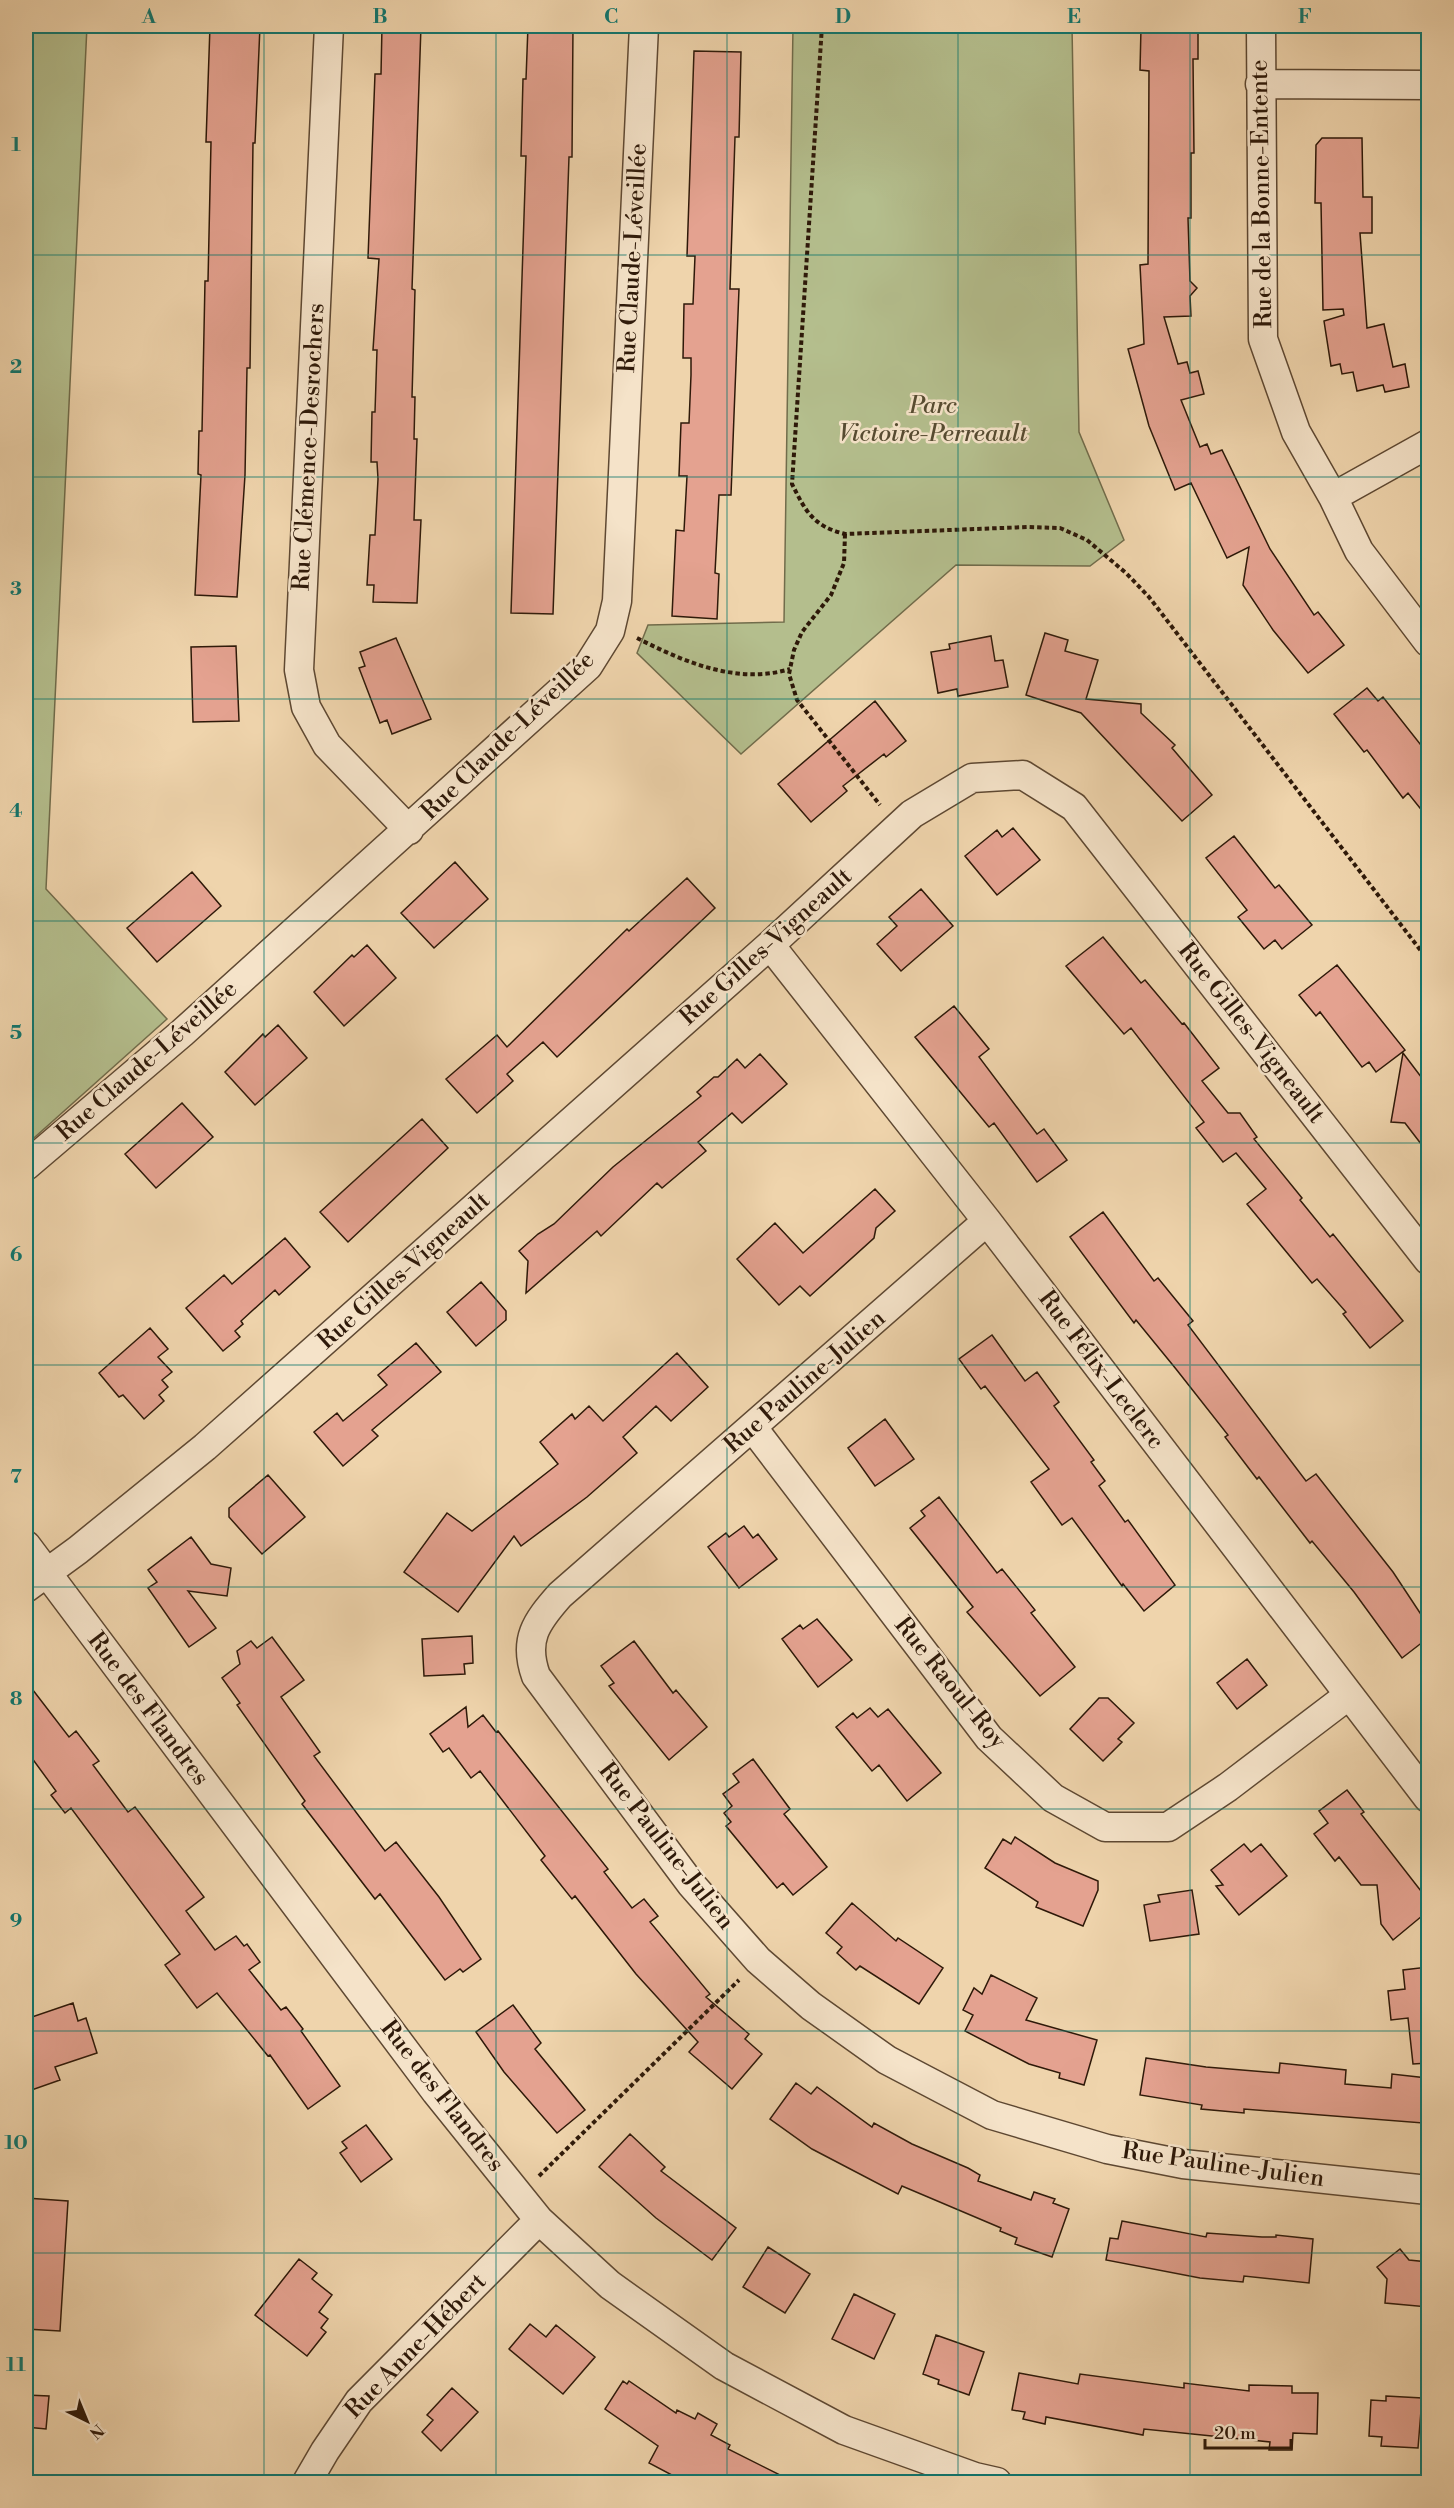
<svg xmlns="http://www.w3.org/2000/svg" width="1454" height="2508" font-family="'Libre Bodoni',serif">
	<rect width="100%" height="100%" fill="#efd4ac"/>
	<filter id="stains"><feTurbulence type="fractalNoise" baseFrequency=".00333" numOctaves="4"/><feColorMatrix values="0 0 0 0 .2 0 0 0 0 .09 0 0 0 0 .02 0 0 0 .5 -.17"/></filter>
	<radialGradient id="worn" r=".72"><stop offset=".6" stop-color="#630" stop-opacity="0"/><stop offset="1" stop-color="#630" stop-opacity=".3"/></radialGradient>
	<!-- green -->
	<path fill="#b4be8d" stroke="#716c4b" stroke-width="1.5" d="M26,26H87L46,889L167,1019L26,1145Z
		M793,26H1072L1079,432L1124,540L1090,566L956,565L741,754L637,653L648,625L784,622Z"/>
	<!-- building -->
	<path fill="#e4a290" stroke="#2e1909" stroke-width="1.5" d="M210,26H260L255,143H253L250,368H247L245,475L237,597L195,595L201,475L198,474L199,431H202L205,281H208L211,142H206Z
		M382,26H421L412,289L415,290L412,397H415L414,439H417L414,520H421L417,603L373,602L374,585H367L370,535H375L378,479L377,462H371L372,412H375L377,350H373L379,259L368,258L375,74H381Z
		M528,26H573L572,157H569L553,614L511,613L526,156H521L523,79H526Z
		M1162,26H1198V59H1193L1194,153H1191V218H1188L1190,281L1197,288L1190,296L1191,316L1164,317L1178,364L1187,362L1190,373L1198,371L1204,394L1181,400L1200,447L1207,444L1211,454L1222,450L1270,549L1314,615L1318,612L1344,645L1308,673L1273,630L1243,585L1249,547L1227,558L1191,483L1175,490L1149,426L1128,349L1144,344L1140,265L1148,264L1149,71L1140,70L1141,28H1162Z
		M694,51L741,52L739,137H735L730,289H739L734,415L731,495H719L715,573L719,574L717,619L672,616L676,530L684,531L687,476H679L681,423H689L691,375V358H683L684,304H693L695,256H687Z
		M1322,138H1362L1363,197H1372V233H1360L1367,328L1384,324L1393,367L1405,364L1409,387L1385,392L1383,385L1357,391L1353,372L1342,374L1340,364L1331,366L1324,321L1344,315L1343,309L1323,310L1321,203H1315L1316,145Z
		M1045,633L1068,640L1065,651L1098,660L1086,699L1141,704V713L1175,745L1172,748L1212,795L1182,821L1081,713L1026,695Z
		M991,636L995,661L1003,660L1008,687L958,696L957,689L938,693L931,652L950,649L949,644Z
		M396,638L431,719L392,734L387,720L380,723L359,668L365,666L360,652Z
		M236,646L239,721L193,722L191,647Z
		M1367,688L1378,701L1383,697L1428,754V818L1408,793L1403,798L1367,750L1364,752L1334,714Z
		M875,701L906,741L886,757L884,754L843,786L847,791L811,822L778,784Z
		M1013,828L1040,860L997,895L965,856L997,830L1002,837Z
		M1234,836L1275,888L1279,885L1312,925L1282,949L1275,940L1264,949L1238,917L1247,910L1206,858Z
		M455,862L488,899L434,948L401,913Z
		M192,872L221,906L157,962L127,928Z
		M687,878L715,908L557,1057L543,1042L507,1074L513,1081L477,1113L446,1079L497,1035L507,1047L627,929L629,931Z
		M921,889L953,926L901,971L877,944L897,926L889,917Z
		M1103,937L1141,983L1145,980L1182,1024L1184,1023L1219,1068L1202,1081L1228,1113H1240L1257,1137L1254,1139L1302,1198L1300,1200L1330,1237L1333,1234L1403,1321L1370,1348L1343,1314L1346,1312L1317,1279L1312,1283L1247,1204L1266,1189L1236,1153L1223,1162L1196,1128L1204,1122L1131,1028L1124,1034L1066,966Z
		M367,945L396,978L344,1026L314,992L352,955L354,957Z
		M1337,965L1405,1050L1376,1072L1369,1062L1362,1067L1320,1012L1316,1016L1299,995Z
		M954,1006L989,1049L979,1057L1037,1134L1044,1129L1067,1160L1037,1182L994,1123L989,1127L915,1037Z
		M278,1025L307,1058L255,1105L225,1072L263,1034L265,1037Z
		M1403,1053L1428,1086V1153L1405,1123L1391,1122Z
		M760,1054L787,1084L742,1123L732,1113L698,1142L706,1151L662,1188L657,1183L601,1236L597,1231L526,1293L528,1261L519,1251L538,1234L554,1224L613,1167L701,1096L697,1092L714,1077H718L737,1059L745,1068Z
		M182,1103L213,1137L156,1188L125,1154Z
		M422,1119L448,1148L348,1242L320,1212Z
		M875,1189L895,1211L876,1228L874,1238L810,1296L800,1286L779,1305L737,1259L775,1223L803,1253Z
		M1103,1212L1154,1281L1158,1278L1193,1321L1188,1325L1306,1481L1316,1474L1393,1572L1428,1625V1638L1402,1658L1354,1592L1312,1541L1310,1543L1259,1477L1257,1479L1225,1437L1228,1435L1176,1369L1136,1320L1134,1323L1070,1237Z
		M285,1238L310,1267L279,1295L275,1290L241,1321L243,1324L235,1331L240,1337L223,1351L186,1308L224,1275L232,1284Z
		M481,1282L506,1311V1320L476,1346L447,1312Z
		M150,1328L168,1349L158,1357L172,1372L162,1380L168,1387L159,1395L164,1401L144,1419L123,1395L119,1397L99,1373Z
		M992,1335L1025,1381L1037,1372L1059,1402L1054,1406L1094,1460L1091,1462L1105,1481L1099,1486L1125,1522L1128,1520L1175,1585L1144,1611L1123,1584L1122,1586L1072,1518L1062,1525L1031,1482L1049,1469L985,1386L981,1389L959,1359Z
		M416,1343L441,1372L372,1430L378,1436L343,1466L314,1432L337,1413L343,1421L387,1385L378,1375Z
		M677,1353L708,1387L671,1421L656,1406L623,1437L637,1453L587,1497L521,1546L514,1536L458,1612L404,1572L447,1513L472,1531L558,1464L540,1442L572,1414L575,1419L589,1406L603,1421Z
		M885,1419L914,1459L875,1486L848,1448Z
		M268,1475L305,1517L262,1554L229,1517V1508Z
		M939,1497L997,1573L1002,1569L1035,1610L1031,1613L1075,1667L1040,1696L967,1612L973,1607L910,1528L925,1516L921,1511Z
		M744,1526L753,1538L758,1534L777,1559L739,1588L708,1547L726,1533L729,1537Z
		M191,1537L211,1564L231,1568L227,1596L188,1591L216,1628L189,1647L148,1588L157,1582L148,1570Z
		M817,1619L852,1660L818,1687L782,1639L800,1625L803,1629Z
		M472,1636L473,1663L464,1664L465,1674L424,1676L422,1639Z
		M272,1637L304,1680L281,1697L320,1752L314,1756L385,1851L396,1842L439,1897L481,1959L463,1972L460,1969L445,1980L380,1894L375,1899L302,1804L305,1801L237,1705L240,1703L222,1678L240,1664L237,1651L251,1641L257,1648Z
		M634,1641L673,1693L676,1690L707,1727L669,1760L609,1686L614,1683L601,1666Z
		M1247,1659L1267,1685L1237,1709L1217,1683Z
		M26,1681L69,1737L76,1731L99,1761L93,1765L128,1812L135,1807L204,1897L186,1911L215,1950L236,1936L244,1946L247,1944L260,1962L249,1970L281,2010L286,2007L303,2029L301,2031L340,2086L308,2109L270,2055L268,2056L217,1993L197,2008L165,1965L180,1954L71,1808L65,1813L51,1795L56,1791L26,1750Z
		M1099,1698H1108L1134,1723L1118,1739L1122,1742L1103,1761L1070,1729Z
		M466,1707L468,1727L483,1715L496,1732L498,1731L608,1869L604,1872L632,1908L644,1899L658,1916L650,1922L710,1994L706,1997L749,2034L745,2039L762,2054L732,2089L689,2052L698,2042L636,1974L575,1896L572,1899L541,1860L545,1856L480,1771L471,1778L449,1748L443,1752L430,1734Z
		M870,1708L878,1717L888,1709L941,1773L907,1801L879,1765L872,1771L836,1727L853,1713L857,1718Z
		M753,1759L790,1809L784,1814L827,1867L793,1895L783,1883L777,1888L726,1826L731,1822L724,1813L732,1806L723,1794L739,1782L733,1774Z
		M1347,1790L1364,1812L1361,1814L1428,1900V1911L1393,1940L1381,1924L1377,1885H1361L1339,1857L1335,1861L1314,1834L1328,1823L1319,1811Z
		M1015,1837L1055,1863L1098,1881V1890L1083,1926L1036,1907L1038,1902L985,1868L1003,1839L1011,1844Z
		M1244,1844L1251,1852L1261,1844L1287,1876L1239,1915L1216,1886L1223,1885L1211,1870Z
		M1192,1890L1199,1934L1150,1941L1144,1905L1160,1902L1158,1895Z
		M852,1903L896,1941L898,1938L943,1968L919,2004L860,1966L856,1970L837,1953L842,1947L826,1933Z
		M1428,1967V2063L1413,2064L1408,2018L1391,2020L1388,1991L1405,1989L1403,1970Z
		M991,1975L1037,1998L1026,2020L1097,2040L1084,2085L1059,2078L1060,2073L1029,2064L965,2031L973,2015L963,2010L974,1988L982,1994Z
		M73,2003L78,2021L86,2018L97,2053L55,2067L60,2080L26,2092V2019Z
		M513,2005L541,2043L535,2049L585,2110L557,2133L504,2072L476,2032Z
		M1146,2058L1206,2067L1279,2073L1280,2063L1346,2070L1345,2084L1391,2088L1392,2074L1427,2078L1423,2123L1244,2109V2113L1201,2109L1202,2105L1140,2095Z
		M796,2083L811,2094L817,2087L872,2127L874,2123L912,2144L968,2168L980,2175L978,2181L1031,2200L1034,2192L1055,2199L1053,2203L1069,2209L1052,2257L1015,2244L1017,2238L1000,2231L1001,2228L902,2186L898,2194L812,2149L770,2119Z
		M366,2125L392,2159L361,2182L340,2153L347,2148L342,2142Z
		M630,2134L665,2167L661,2171L736,2228L712,2260L656,2218L599,2167Z
		M26,2198L68,2201L60,2331L26,2329Z
		M1122,2221L1206,2237L1207,2233L1262,2237H1276V2235L1313,2239L1309,2283L1244,2276L1243,2282L1200,2278L1106,2260L1110,2238L1118,2239Z
		M768,2247L810,2274L785,2313L743,2287Z
		M1400,2249L1409,2260L1428,2262V2307L1385,2303L1387,2279L1377,2267Z
		M299,2259L317,2273L312,2279L332,2295L319,2312L328,2319L321,2328L326,2332L307,2356L255,2315Z
		M854,2294L895,2314L874,2359L832,2339Z
		M530,2324L546,2337L556,2325L595,2357L563,2394L509,2349Z
		M936,2335L984,2352L969,2395L938,2384L939,2380L923,2374Z
		M1019,2373L1078,2384L1080,2374L1184,2388V2383L1249,2391V2385L1292,2386V2393H1318L1317,2434L1293,2433L1292,2450H1269L1270,2442L1144,2429L1143,2435L1046,2417L1045,2424L1023,2419L1025,2412L1012,2410Z
		M623,2381L627,2384L629,2381L676,2413L677,2410L695,2419L698,2413L717,2424L711,2435L730,2445L728,2449L794,2482H685L649,2463L658,2446L605,2409Z
		M452,2388L478,2412L441,2451L422,2432L433,2420L427,2415Z
		M26,2395L49,2396L46,2429L26,2427Z
		M1386,2396L1422,2398L1418,2448L1381,2446L1382,2437L1369,2436L1371,2400L1386,2401Z"/>
	<g fill="none" stroke-linecap="round" stroke-linejoin="round">
		<defs>
			<path id="minor" d="M329,26L299,670L306,707L327,745L409,830
				M1261,26L1263,339L1296,432L1333,497L1359,551L1428,642
				M1260,84L1428,85
				M1333,497L1428,444
				M770,945L987,1221L1428,1798
				M26,1166L182,1033L588,666L610,631L617,601L644,26
				M987,1221L560,1595C536,1622 523,1640 536,1676L691,1884L758,1960L811,2006L887,2060L992,2115L1107,2149L1183,2164L1428,2190
				M753,1428L989,1738L1053,1798L1105,1827H1168L1228,1787L1349,1695
				M26,1545L436,2092L539,2220L610,2285L724,2366L844,2430L975,2477L997,2482
				M26,1588L78,1550L205,1447L770,945L912,814L972,778L1023,775L1074,807L1428,1260
				M307,2482L325,2451L359,2401L539,2220"/>
		</defs>
		<!-- minor casing -->
		<use href="#minor" stroke="#5e4832" stroke-width="31"/>
		<!-- path -->
		<path stroke="#2e1909" stroke-width="4" stroke-dasharray="4.5 3" stroke-linecap="butt" d="M822,26L792,484C806,512 813,526 845,534L1028,527L1060,528L1087,540L1126,573L1149,597L1428,960
			M845,534L844,563L831,595L802,632L794,650L789,674L797,700L880,805
			M637,638C684,662 737,685 790,669
			M539,2176L739,1980"/>
		<!-- minor -->
		<use href="#minor" stroke="#f5e3c9" stroke-width="28"/>
	</g>
	<!-- grid -->
	<path fill="none" stroke="#0f766e" stroke-width="1.5" stroke-opacity="0.55" d="M264,26V2482M496,26V2482M727,26V2482M958,26V2482M1190,26V2482M26,255H1428M26,477H1428M26,699H1428M26,921H1428M26,1143H1428M26,1365H1428M26,1587H1428M26,1809H1428M26,2031H1428M26,2253H1428"/>
	<g text-anchor="middle" dominant-baseline="central" stroke-width="5" stroke-linejoin="round" paint-order="stroke">
		<!-- street labels -->
		<g font-size="24" fill="#2e1909" stroke="#f5e3c9">
			<text transform="translate(1262 194) rotate(-91)">Rue de la Bonne-Entente</text>
			<text transform="translate(633 258) rotate(-87)">Rue Claude-Léveillée</text>
			<text transform="translate(309 447) rotate(-87)">Rue Clémence-Desrochers</text>
			<text transform="translate(508 736) rotate(-44)">Rue Claude-Léveillée</text>
			<text transform="translate(766 947) rotate(-42)">Rue Gilles-Vigneault</text>
			<text transform="translate(1251 1033) rotate(52)">Rue Gilles-Vigneault</text>
			<text transform="translate(147 1061) rotate(-41)">Rue Claude-Léveillée</text>
			<text transform="translate(404 1271) rotate(-42)">Rue Gilles-Vigneault</text>
			<text transform="translate(1101 1370) rotate(53)">Rue Félix-Leclerc</text>
			<text transform="translate(805 1382) rotate(-41)">Rue Pauline-Julien</text>
			<text transform="translate(950 1683) rotate(51)">Rue Raoul-Roy</text>
			<text transform="translate(148 1709) rotate(53)">Rue des Flandres</text>
			<text transform="translate(666 1846) rotate(52)">Rue Pauline-Julien</text>
			<text transform="translate(442 2096) rotate(52)">Rue des Flandres</text>
			<text transform="translate(1223 2165) rotate(8)">Rue Pauline-Julien</text>
			<text transform="translate(416 2346) rotate(-46)">Rue Anne-Hébert</text>
		</g>
		<!-- park labels -->
		<g font-size="24" font-style="italic" fill="#564b31" stroke="#f5e3c9">
			<text x="933" y="406">Parc<tspan x="933" dy="28">Victoire-Perreault</tspan></text>
		</g>
	</g>
	<!-- margin -->
	<rect width="1454" height="2508" fill="none" stroke="#efd4ac" stroke-width="66"/>
	<!-- north arrow -->
	<g transform="translate(87 2421) rotate(137)" stroke="#f5e3c9" stroke-width="4.5" paint-order="stroke">
	<path d="M0-4.5L10 22L0 15L-10 22Z" fill="#2e1909"/>
	<text y="-9" font-size="16" font-weight="bold" text-anchor="middle" fill="#2e1909">N</text>
	</g>
	<!-- scale -->
	<path d="M1205 2439v9h86v-9" fill="none" stroke="#2e1909" stroke-width="3"/>
	<text x="1214" y="2439" font-size="18" fill="#2e1909" stroke="#f5e3c9" stroke-width="4.5" paint-order="stroke">20 m</text>
	<rect x="33" y="33" width="1388" height="2442" fill="none" stroke="#0f766e" stroke-width="2"/>
	<g font-size="20" text-anchor="middle" font-weight="bold" fill="#0f766e">
		<text x="149" y="23">A</text>
		<text x="380" y="23">B</text>
		<text x="611" y="23">C</text>
		<text x="843" y="23">D</text>
		<text x="1074" y="23">E</text>
		<text x="1305" y="23">F</text>
		<text x="16" y="151">1</text>
		<text x="16" y="373">2</text>
		<text x="16" y="595">3</text>
		<text x="16" y="817">4</text>
		<text x="16" y="1039">5</text>
		<text x="16" y="1261">6</text>
		<text x="16" y="1483">7</text>
		<text x="16" y="1705">8</text>
		<text x="16" y="1927">9</text>
		<text x="16" y="2149">10</text>
		<text x="16" y="2371">11</text>
	</g>
	<rect width="100%" height="100%" filter="url(#stains)"/>
	<rect width="100%" height="100%" fill="url(#worn)"/>
</svg>
